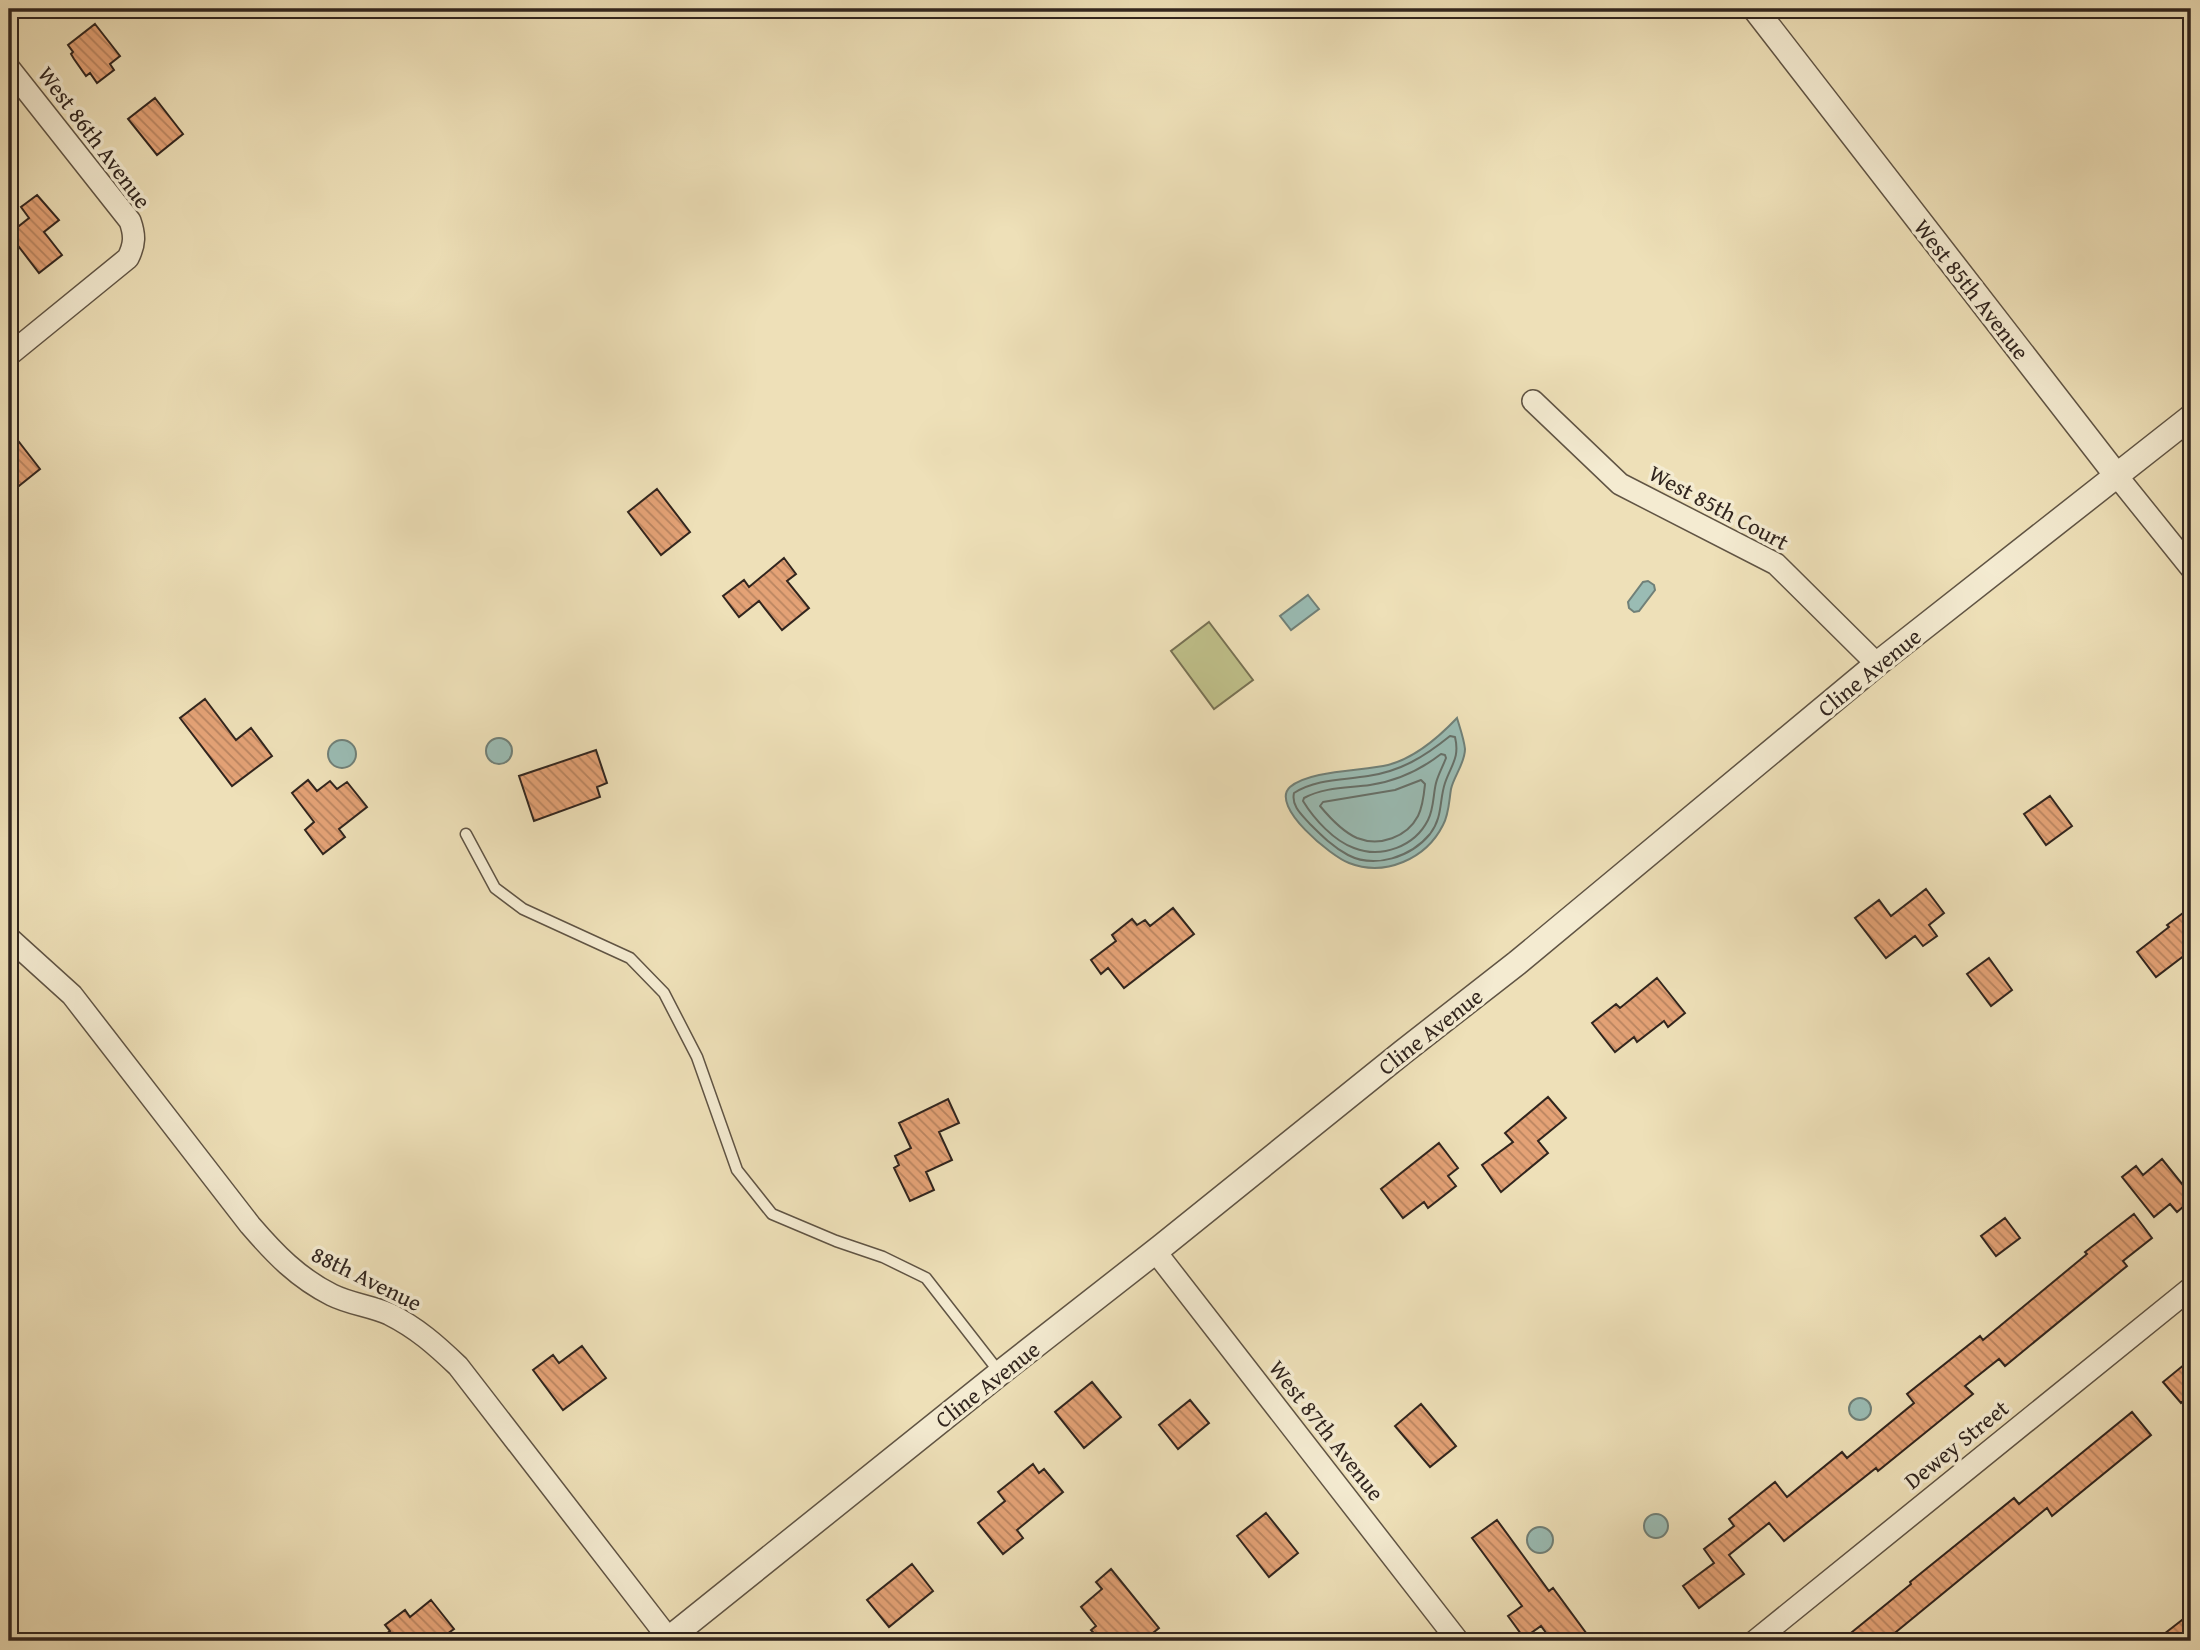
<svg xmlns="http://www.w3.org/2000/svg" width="2200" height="1650" font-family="'Gentium Book Plus',serif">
	<defs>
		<pattern id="building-back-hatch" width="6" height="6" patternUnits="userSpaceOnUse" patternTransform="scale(1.75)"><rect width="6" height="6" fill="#e4a276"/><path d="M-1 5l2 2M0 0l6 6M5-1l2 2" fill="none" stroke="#b98460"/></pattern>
	</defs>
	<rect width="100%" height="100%" fill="#eee0b8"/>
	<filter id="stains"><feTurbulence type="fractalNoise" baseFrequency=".00286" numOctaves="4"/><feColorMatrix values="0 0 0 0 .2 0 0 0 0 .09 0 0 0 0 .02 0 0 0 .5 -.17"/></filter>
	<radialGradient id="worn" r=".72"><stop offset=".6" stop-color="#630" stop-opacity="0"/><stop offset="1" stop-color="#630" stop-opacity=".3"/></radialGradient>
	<!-- grass -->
	<path fill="#bfc08a" stroke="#787254" stroke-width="2" d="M1209,622L1253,680L1214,709L1171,651Z"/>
	<!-- water -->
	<path fill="#9abcb4" stroke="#708078" stroke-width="2" d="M1648,581L1654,585L1655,590L1639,611L1634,612L1629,608L1628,602L1643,582Z
		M1308,595L1319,609L1291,630L1280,616Z
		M1457,718C1460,728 1464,739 1465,749C1465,763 1454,776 1451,789C1449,801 1449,814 1443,825C1426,859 1385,877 1349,863C1332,857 1269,806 1290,787C1309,770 1363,771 1388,765C1415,758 1438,738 1457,718Z
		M486 751a13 13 0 1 1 26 0a13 13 0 1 1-26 0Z
		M328 754a14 14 0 1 1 28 0a14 14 0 1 1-28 0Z
		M1849 1409a11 11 0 1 1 22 0a11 11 0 1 1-22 0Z
		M1644 1526a12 12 0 1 1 24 0a12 12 0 1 1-24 0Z
		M1527 1540a13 13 0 1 1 26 0a13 13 0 1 1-26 0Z"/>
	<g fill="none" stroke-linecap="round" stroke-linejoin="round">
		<!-- shore -->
		<path stroke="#667069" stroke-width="2" d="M1450,736L1455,737C1460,758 1451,765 1445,783C1439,801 1443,817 1430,834C1411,857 1375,869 1348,855C1333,847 1322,836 1310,824C1302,815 1291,806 1294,793C1316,779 1343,780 1368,776C1401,771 1424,757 1450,736Z
			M1441,754L1445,755L1446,758C1443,766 1438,775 1436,783C1433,795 1434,808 1428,820C1415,846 1382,859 1354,848C1334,841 1314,819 1303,801L1304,798C1324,787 1348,788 1370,785C1397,781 1419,771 1441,754Z
			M1421,780L1425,784C1424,794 1423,806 1418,816C1407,837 1380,847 1357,838C1343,832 1330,818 1320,806L1323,802L1395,790Z"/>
	</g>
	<!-- building -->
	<path fill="url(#building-back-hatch)" stroke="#31251e" stroke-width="2" d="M95,24L120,56L110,64L114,70L97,83L90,73L86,76L74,59L71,54L73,52L68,45Z
		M155,98L183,134L157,155L128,119Z
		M37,195L59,220L44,232L62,255L39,273L9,234L29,218L21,207Z
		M9,429L40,469L9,494Z
		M657,489L690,532L661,555L628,512Z
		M784,558L796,574L787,581L809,608L782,630L759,601L739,617L723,596L744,580L749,587Z
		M205,699L236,740L251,728L272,756L232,786L180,718Z
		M596,750L607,783L597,787L600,797L534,821L519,776Z
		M308,780L317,791L330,781L337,789L347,782L367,807L339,829L345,837L323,854L305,830L314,822L292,793Z
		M2050,796L2072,826L2046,845L2024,814Z
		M1926,889L1944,913L1929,925L1937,936L1923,946L1915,936L1886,958L1855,918L1879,900L1891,916Z
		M2191,907V955H2185L2156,977L2137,952L2169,927L2167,925Z
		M1173,908L1194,934L1124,988L1108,968L1101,974L1091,960L1116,941L1112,935L1132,919L1137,925L1145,920L1150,926Z
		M1989,958L2012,990L1991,1006L1967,974Z
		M1657,978L1685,1013L1668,1027L1664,1021L1637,1042L1634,1037L1615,1052L1592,1023L1616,1004L1620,1008Z
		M1548,1097L1566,1118L1538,1141L1548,1153L1501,1192L1482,1165L1513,1142L1505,1133Z
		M948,1099L959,1123L939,1132L952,1160L926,1172L934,1190L910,1201L894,1168L899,1165L895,1156L911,1148L899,1123Z
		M1439,1143L1458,1168L1448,1176L1456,1186L1428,1208L1424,1202L1403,1218L1381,1189Z
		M2162,1159L2191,1195V1200L2177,1212L2170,1204L2154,1217L2122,1177L2136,1166L2143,1175Z
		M2134,1214L2152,1238L2123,1261L2127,1266L2005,1366L1999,1359L1965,1386L1973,1394L1878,1471L1876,1468L1784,1541L1769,1523L1729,1555L1744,1574L1699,1608L1683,1586L1714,1563L1704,1549L1734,1526L1729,1519L1775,1482L1787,1497L1842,1452L1847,1458L1914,1403L1907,1394L1980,1336L1983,1340L2087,1254L2085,1252Z
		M2005,1218L2020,1238L1996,1256L1981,1236Z
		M582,1346L606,1378L563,1410L533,1370L553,1355L559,1363Z
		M2191,1359V1394L2181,1403L2163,1382Z
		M1092,1382L1121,1417L1084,1448L1055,1412Z
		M1190,1400L1209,1423L1178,1449L1159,1425Z
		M1421,1404L1456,1446L1430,1467L1395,1426Z
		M2132,1412L2151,1435L2052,1516L2047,1508L1885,1641H1841L1911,1584L1910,1582L2014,1498L2019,1504Z
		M1033,1464L1039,1473L1044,1469L1063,1492L1017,1530L1023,1538L1003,1554L978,1523L1005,1501L998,1492Z
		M1266,1513L1298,1553L1269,1577L1237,1536Z
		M1497,1520L1549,1591L1553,1588L1592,1641H1552L1541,1626L1524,1638L1508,1616L1522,1606L1472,1538Z
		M912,1564L933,1591L889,1627L867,1600Z
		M1111,1569L1159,1628L1143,1641H1101L1091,1630L1096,1626L1081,1607L1102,1589L1096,1582Z
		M431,1600L454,1629L437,1641H377L390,1631L385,1625L405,1610L410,1617Z
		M2191,1613V1641H2155Z"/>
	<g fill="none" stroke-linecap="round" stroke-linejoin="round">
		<defs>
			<path id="service" d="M466,834L495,888L523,909L630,958L664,993L697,1057L737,1170L772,1214L836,1241L883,1257L926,1278L1000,1373"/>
			<path id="minor" d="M9,68L130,221C135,235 135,244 128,258L9,355
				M1533,401L1620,484L1776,564L1877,664
				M2117,476L2191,568
				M9,938L72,995L250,1225C275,1254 298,1278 332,1295C350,1304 371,1306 389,1314C417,1328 436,1345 458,1366L669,1639
				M1155,1251L1458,1641
				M1755,1641L2191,1288"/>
			<path id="tertiary" d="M1755,9L2117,476
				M666,1641L1000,1373L1161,1247L1403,1052L1517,963L1877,664L2191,417"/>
		</defs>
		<!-- service casing -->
		<use href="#service" stroke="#605444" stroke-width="13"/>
		<!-- minor casing -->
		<use href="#minor" stroke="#605444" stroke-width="24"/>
		<!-- tertiary casing -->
		<use href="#tertiary" stroke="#605444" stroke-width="27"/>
		<!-- service -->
		<use href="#service" stroke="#f4ebd1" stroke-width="10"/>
		<!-- minor -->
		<use href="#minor" stroke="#f4ebd1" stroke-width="21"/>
		<!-- tertiary -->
		<use href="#tertiary" stroke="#f4ebd1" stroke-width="24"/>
	</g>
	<g text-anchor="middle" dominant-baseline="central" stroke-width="7" stroke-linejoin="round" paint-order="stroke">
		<!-- street labels -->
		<g font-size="23" fill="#31251e" stroke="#f4ebd1">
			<text transform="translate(95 137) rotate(53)">West 86th Avenue</text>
			<text transform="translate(1972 289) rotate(52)">West 85th Avenue</text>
			<text transform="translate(1719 507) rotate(28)">West 85th Court</text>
			<text transform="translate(1869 672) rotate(-39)">Cline Avenue</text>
			<text transform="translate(1430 1031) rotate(-38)">Cline Avenue</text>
			<text transform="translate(367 1278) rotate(26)">88th Avenue</text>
			<text transform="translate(987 1384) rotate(-38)">Cline Avenue</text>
			<text transform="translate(1327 1430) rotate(52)">West 87th Avenue</text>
			<text transform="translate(1956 1444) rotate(-39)">Dewey Street</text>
		</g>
	</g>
	<!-- margin -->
	<rect width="2200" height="1650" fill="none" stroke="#eee0b8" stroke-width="35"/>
	<rect x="10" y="10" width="2179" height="1629" fill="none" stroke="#31251e" stroke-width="3.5"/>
	<rect x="18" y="18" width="2165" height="1615" fill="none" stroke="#31251e" stroke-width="2"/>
	<rect width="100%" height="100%" filter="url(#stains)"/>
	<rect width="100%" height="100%" fill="url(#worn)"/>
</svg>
